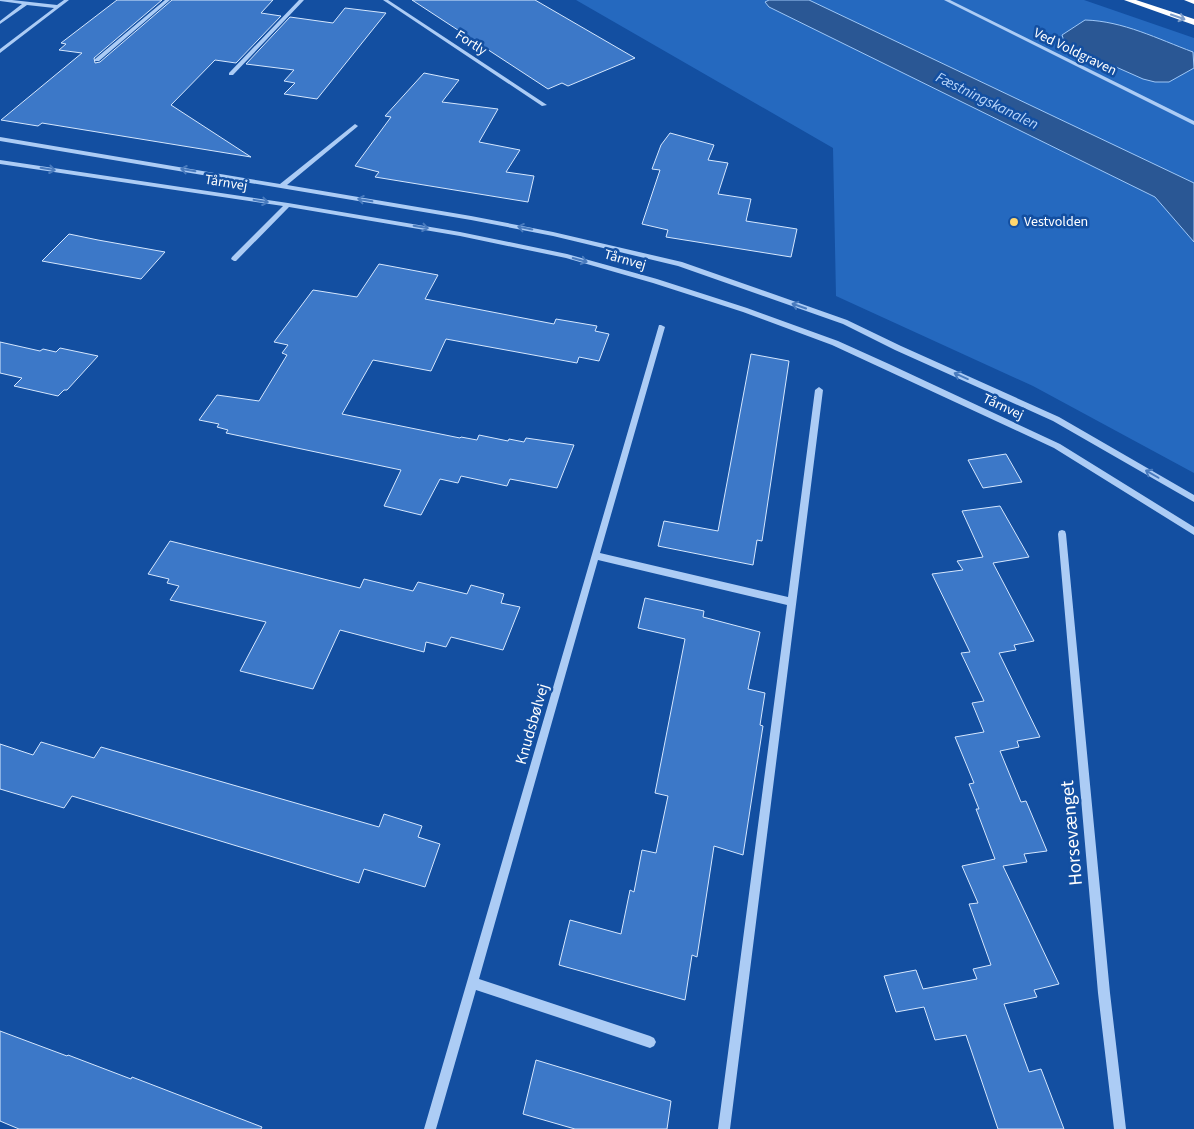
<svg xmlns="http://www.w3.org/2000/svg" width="1194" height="1129" font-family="'Source Sans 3',sans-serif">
	<rect width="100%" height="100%" fill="#134fa1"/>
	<!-- green -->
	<path fill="#2569bf" d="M576,0H1084L1194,38V473L1033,386L836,296L833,148Z"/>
	<!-- water -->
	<path fill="#2a5794" stroke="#9ec7f7" d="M769,0H809L1194,183V242L1155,197L769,7L765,2Z
		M1085,20C1123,21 1158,39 1193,52L1194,68L1169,82H1155L1143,79L1071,47L1064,41L1062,35Z"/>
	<!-- building -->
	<path fill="#3c78c8" stroke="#d5e7fe" d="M117,0H162L94,58L95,63L100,62L172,0H273L261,13L281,16L236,63L215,60L171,105L251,157L42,123L38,126L1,120L82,53L59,50L66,44L61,43Z
		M412,0H535L635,58L568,86L562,83L548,89Z
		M345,8L386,13L317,99L284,94L295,83L284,81L294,70L246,64L290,17L333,23Z
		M424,73L459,80L442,102L498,109L479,142L520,150L506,172L534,176L528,202L375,177L379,172L355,166L391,117L385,116Z
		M670,133L714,145L708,160L728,163L718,194L751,199L746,221L797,229L791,257L666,237L668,230L642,224L660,170L652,169L661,145Z
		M69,234L98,240L165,252L141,279L42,261Z
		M379,264L438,275L425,299L554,324L556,319L597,326L595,331L609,334L599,361L579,357L577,363L446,339L431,371L373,360L342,414L460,438L461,437L477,440L479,435L508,441L509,439L524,442L526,438L574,445L557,488L510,479L507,486L461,476L458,483L440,479L421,515L384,506L401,470L226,433L228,430L217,427L219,424L199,420L217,395L259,401L287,355L282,353L288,345L274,342L313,290L357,297Z
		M0,342L40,351L43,349L56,352L60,348L98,356L67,390H64L58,396L14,386L22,378L0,373Z
		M751,354L789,361L762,541L757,540L753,565L658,546L664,521L718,531Z
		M1006,454L1022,482L983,488L968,460Z
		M1000,506L1029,557L993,563L1034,641L1014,645L1016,650L999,653L1040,737L1017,741L1019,747L1000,751L1021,802L1026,801L1047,851L1024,854L1027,862L1003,866L1059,984L1034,990L1037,997L1004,1004L1029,1072L1041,1069L1064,1129H998L966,1035L935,1040L924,1007L896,1012L884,976L916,970L923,989L977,979L973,969L991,965L969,904L978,903L962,866L995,859L976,809H979L969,784L974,783L955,737L984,732L972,703L984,701L961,653L970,652L932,574L963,570L957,561L983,557L962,511Z
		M170,541L360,588L364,579L413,591L418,582L467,594L471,585L504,594L501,603L520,607L503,650L451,637L446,647L426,642L424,652L340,630L313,689L240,671L266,622L170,600L179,586L167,583L169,579L148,574Z
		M645,598L704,611L703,617L760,632L748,689L765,693L760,725L763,726L743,855L714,846L697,957L692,955L685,1000L559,965L570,920L621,934L630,890L634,892L642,850L656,853L668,796L655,793L685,639L638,628Z
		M41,742L94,758L101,747L379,827L384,814L422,826L418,837L440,844L425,887L364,869L359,883L72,796L64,808L0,789V744L33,755Z
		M0,1031L67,1056L68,1055L131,1079L132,1077L262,1127L261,1129H19L0,1121Z
		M536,1060L671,1101L667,1129H575L523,1114Z"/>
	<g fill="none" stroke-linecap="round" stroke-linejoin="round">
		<!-- minor -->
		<path fill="#acccf5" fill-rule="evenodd" d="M0,0H12L57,5L64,0H69L0,53V49L54,8L27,5L0,24V21L22,4L0,1Z
			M165,0H170L99,61H95V59Z
			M299,0H304L233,75H229V73Z
			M383,0H388L547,105L542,106Z
			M944,0H950L1194,121V125Z
			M355,124L358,126L357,127L287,185L471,216L553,232L682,262L847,320L901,346L1059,417L1194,495V502L1053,421L895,350L843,324L678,266L553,236L471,220L0,141V137L280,184Z
			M0,160L288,203L460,232L567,254L657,279L747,308L838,341L889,364L1060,444L1194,527V535L1054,448L832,345L743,312L653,283L566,258L460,236L289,207L236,261H234L231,259L232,257L283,206L0,164Z
			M659,325H661L665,327L600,553L788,597L815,390L819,387L823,390L730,1129H718L787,605L598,560L479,979L650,1036L654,1038L656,1042L654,1046L650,1048L476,990L436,1129H424Z
			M1062,530L1065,531L1066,534L1110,993L1126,1129H1114L1098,993L1058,534L1059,531Z"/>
		<!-- highway -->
		<path fill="#fff" fill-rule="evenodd" d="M1124,0H1136L1194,19V25Z
			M1184,0H1194V4Z"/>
	</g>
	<!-- one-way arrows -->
	<defs><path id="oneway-shaft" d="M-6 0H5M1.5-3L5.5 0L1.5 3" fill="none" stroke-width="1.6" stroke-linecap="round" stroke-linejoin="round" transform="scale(1.25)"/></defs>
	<use stroke="#7d9ecb" href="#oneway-shaft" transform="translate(1178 17) rotate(19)"/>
	<g stroke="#497bbe">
		<use href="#oneway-shaft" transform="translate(48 169) rotate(9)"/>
		<use href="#oneway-shaft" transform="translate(188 170) rotate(-171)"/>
		<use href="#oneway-shaft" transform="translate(365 200) rotate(-170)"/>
		<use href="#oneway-shaft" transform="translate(261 201) rotate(9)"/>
		<use href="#oneway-shaft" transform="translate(421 227) rotate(10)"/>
		<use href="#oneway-shaft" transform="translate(525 228) rotate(-169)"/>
		<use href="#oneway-shaft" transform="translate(580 260) rotate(16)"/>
		<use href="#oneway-shaft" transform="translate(799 306) rotate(-161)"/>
		<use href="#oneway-shaft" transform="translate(961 376) rotate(-156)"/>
		<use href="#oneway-shaft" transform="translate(1152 474) rotate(-150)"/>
	</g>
	<!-- markers -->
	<circle fill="#ffd76f" stroke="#134fa1" stroke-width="2" cx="1014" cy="222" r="5"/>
	<g text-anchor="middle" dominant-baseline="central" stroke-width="5" stroke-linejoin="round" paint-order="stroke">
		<!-- far-street labels -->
		<g font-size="14" fill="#fff" stroke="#134fa1">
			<text transform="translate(471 43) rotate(33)">Fortly</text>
			<text transform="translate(1075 52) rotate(26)">Ved Voldgraven</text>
			<text transform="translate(226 183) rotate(9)">Tårnvej</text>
			<text transform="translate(625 260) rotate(16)">Tårnvej</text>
			<text transform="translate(1003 407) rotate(25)">Tårnvej</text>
		</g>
		<!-- far-poi labels -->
		<g font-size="14" fill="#fff" stroke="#134fa1" text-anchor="start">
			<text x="1024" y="222">Vestvolden</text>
		</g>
		<!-- far-water labels -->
		<g font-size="15" font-style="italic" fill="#b9d6fb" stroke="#134fa1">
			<text transform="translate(987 101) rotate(26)">Fæstningskanalen</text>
		</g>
		<!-- street labels -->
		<g font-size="16" fill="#fff" stroke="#134fa1">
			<text transform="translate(532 724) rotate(-74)">Knudsbølvej</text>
		</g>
		<!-- near-street labels -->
		<g font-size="19" fill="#fff" stroke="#134fa1">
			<text transform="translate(1072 833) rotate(-95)">Horsevænget</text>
		</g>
	</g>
</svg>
